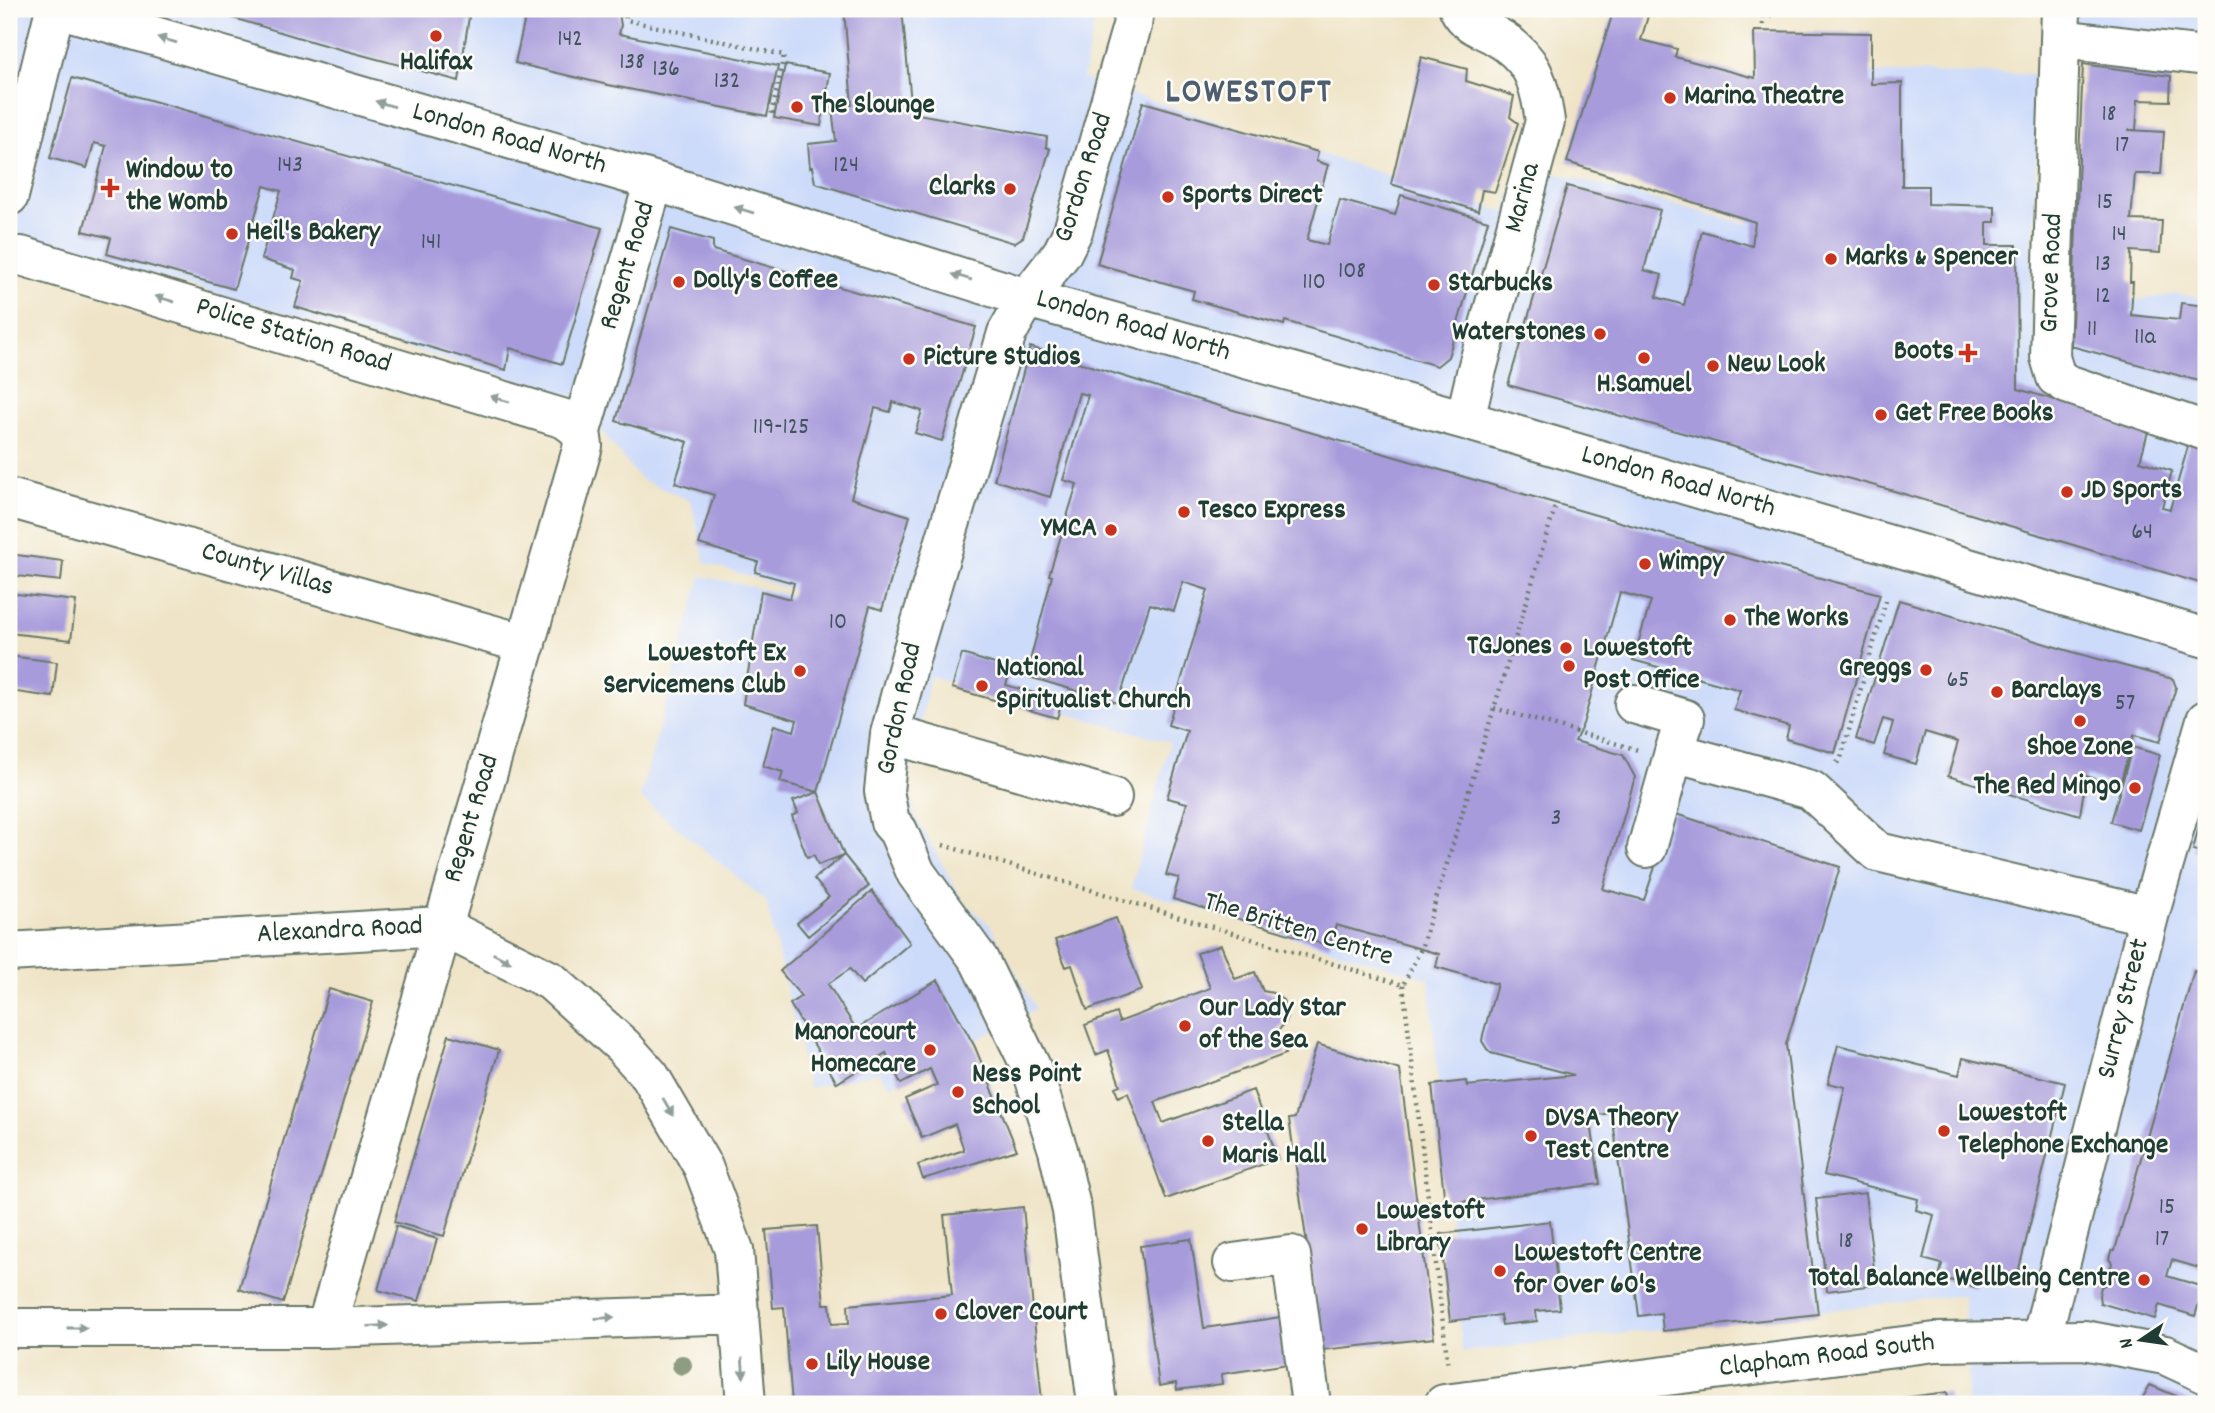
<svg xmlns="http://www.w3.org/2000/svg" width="2215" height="1413" font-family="Dekko,sans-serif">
	<rect width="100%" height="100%" fill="#fdfcf7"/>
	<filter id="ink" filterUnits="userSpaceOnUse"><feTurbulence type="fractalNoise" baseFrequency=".0143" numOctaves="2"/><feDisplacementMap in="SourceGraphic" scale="14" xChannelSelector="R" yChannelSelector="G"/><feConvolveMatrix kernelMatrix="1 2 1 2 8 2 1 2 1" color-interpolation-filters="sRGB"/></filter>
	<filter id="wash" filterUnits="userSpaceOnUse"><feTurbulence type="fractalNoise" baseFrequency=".00686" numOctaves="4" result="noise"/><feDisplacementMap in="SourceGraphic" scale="28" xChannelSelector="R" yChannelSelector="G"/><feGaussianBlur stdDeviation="1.57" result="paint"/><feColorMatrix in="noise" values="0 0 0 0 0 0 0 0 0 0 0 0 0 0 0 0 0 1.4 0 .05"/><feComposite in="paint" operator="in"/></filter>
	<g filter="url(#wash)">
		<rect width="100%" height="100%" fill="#efe4c7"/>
		<!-- built -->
		<path fill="#cddbfa" d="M9,9H755L787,18L794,9H1097L1083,79L1505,212L1520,164L1748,224L1750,72L2040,74L2030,307L2064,310L2178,294L2206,298V1404H1967L1968,1373L1963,1295L1462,1352L1429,979L1131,888L1170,742L930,676L908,785L915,816L963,901L990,925L1036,1009L890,1086L879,1072L809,1088L766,901L640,797L701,576L855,609L705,563L691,501L640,479L573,396L9,234Z
			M2072,9H2206V42L2072,23Z"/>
		<g id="blocks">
			<!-- building -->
			<path fill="#a79bdb" d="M203,9H463L462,16L469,17L459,81L317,43Z
				M527,9H618L621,25L619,34L778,66L767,116L608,85L515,63Z
				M844,9H902L912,113L1047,137L1046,147L1050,149L1023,237L1014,243L815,183L812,167L810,168L808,144L836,141L832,108L852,105Z
				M1614,9H1650L1641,40L1677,49L1675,57L1755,78L1754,31L1871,33V84L1902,83V186H1928V204L1995,206V222H1987V245H2017L2018,389L2149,428L2140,461L2172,471L2162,507L2170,509L2191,436L2206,440V585L1894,491L1508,385L1567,186L1660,210L1644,270L1662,275L1656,297L1684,305L1702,231L1752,246L1755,222L1567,162Z
				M1655,9H1680L1679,15Z
				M1421,57L1467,69L1466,81L1514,96L1510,117L1518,123L1495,192L1482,190L1478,211L1391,184Z
				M2083,64L2171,76L2170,101L2138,100L2136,130H2128L2164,132L2161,174H2135L2131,220L2162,221L2160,253L2131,251L2130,282H2133L2131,315L2179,320L2181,303L2206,306V383L2071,346Z
				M785,65L830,73L821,126L774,118Z
				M72,78L602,228L562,364L510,348L506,370L295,307L303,281L293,278L295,270L261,259L281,191L264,186L234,289L107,254L111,238L83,231L106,146L94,143L87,168L50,158Z
				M1143,102L1318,152L1316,161L1328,165L1307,240L1327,245L1340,200L1395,215L1401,195L1488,221L1448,357L1437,366L1285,321L1284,325L1192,299L1194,291L1097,264Z
				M671,229L713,241V250L976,327L942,441L915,433L922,411L893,402L890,412L875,408L851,498L910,516L882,610L870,606L818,792L780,782L783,772L763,766L774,725L794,731L797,720L743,704L761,591L790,599L794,583L755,572L758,562L699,544L714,495L675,483L688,442L616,421Z
				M1030,347L1199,400L1720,551L1880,594L1835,753L1786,739L1789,726L1734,710L1740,690L1633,660L1651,601L1620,592L1583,724L1575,741L1623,755L1635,777L1603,889L1644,900L1673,813L1840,867L1786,1044L1818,1314L1663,1331L1661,1313L1639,1316L1612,1113L1590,1116L1600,1184L1445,1204L1432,1085L1466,1081L1467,1086L1574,1075L1491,1053L1487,1049L1482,1041L1483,1035L1497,984L1436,967L1439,954L1336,925L1329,946L1173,899L1179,878L1166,875L1187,803L1167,798L1187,731L1168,725L1208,590L1183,582L1174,611L1150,604L1118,703L1026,676L1052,576L1049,575L1077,484L1063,480L1088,395L1079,393L1050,497L994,480Z
				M9,554L63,561L61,581L9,575Z
				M9,593L76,601L71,640L9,633Z
				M1899,600L2076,653L2173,679L2176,687L2160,742L2134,735L2119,787L2086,776L2080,815L1948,776L1958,742L1925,732L1916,764L1884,755L1893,722L1883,719L1874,745L1856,739Z
				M962,654L1011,669L1006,685L1062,701L1057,718L952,688Z
				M9,656L57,662L53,697L9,691Z
				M2132,747L2160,755L2139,830L2111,822Z
				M818,792L844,855L818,865L814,855L807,857L792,816L798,813L793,801Z
				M2205,803H2206V853L2193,850Z
				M844,855L869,886L808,936L797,923L829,897L814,879Z
				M872,891L910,943L862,984L850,969L828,984L856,1029L938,980L975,1047L1017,1150L923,1179L918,1165L964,1150L955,1124L922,1138L905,1099L937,1085L930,1069L901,1084L886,1053L837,1083L790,1004L801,996L780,971Z
				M1116,918L1142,990L1087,1010L1072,965L1066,967L1055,940Z
				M1221,945L1235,979L1255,972L1263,991L1273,993L1283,1000L1287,1013L1286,1022L1276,1033L1286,1054L1155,1102L1163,1123L1253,1090L1278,1159L1166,1199L1128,1093L1118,1097L1115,1087L1120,1085L1108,1050L1096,1055L1085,1025L1116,1013L1119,1022L1210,988L1197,953Z
				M2194,971L2206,975V1189L2202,1200L2206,1201V1270L2172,1260L2167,1276L2204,1287L2195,1316L2159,1305L2155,1319L2100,1303L2099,1295L2101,1287L2106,1284L2112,1263L2109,1259L2111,1251L2115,1250Z
				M329,989L373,1002L283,1303L239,1289Z
				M449,1035L499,1050L444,1236L394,1222Z
				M1317,1044L1400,1070L1434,1338L1322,1350L1289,1119L1295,1118Z
				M1838,1045L1959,1075L1963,1058L2065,1083L2016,1281L1979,1271L1975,1287L1939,1277L1942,1264L1923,1259L1934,1215L1916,1210L1918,1199L1824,1175L1845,1087L1828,1083Z
				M1865,1193L1876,1285L1827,1291L1816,1199Z
				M1023,1207L1042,1401L1007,1404H792L784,1307L773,1308L766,1230L817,1226L824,1304H830L832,1324L849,1323L848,1305L952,1295L944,1215Z
				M1550,1221L1560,1309L1536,1311L1537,1321L1502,1325L1500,1315L1450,1321L1440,1234Z
				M396,1226L437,1239L419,1301L378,1290Z
				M1191,1239L1204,1328L1288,1316L1295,1363L1221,1374L1222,1384L1177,1390L1176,1383L1159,1386L1140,1246Z
				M2150,1385L2195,1404H2139Z
				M1947,1392L1949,1404H1862V1403Z"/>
		</g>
	</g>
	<g filter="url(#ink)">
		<use href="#blocks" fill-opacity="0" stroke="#687767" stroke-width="2"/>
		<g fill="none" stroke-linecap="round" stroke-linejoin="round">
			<defs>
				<path id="minor" d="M61,9L654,181L1027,298L1465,420L2206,638
					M1459,9C1466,23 1480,28 1494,35C1532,56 1539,80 1545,121L1476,373L1465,420
					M2061,9L2050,357L2056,377L2067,384L2206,431
					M2061,39L2206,56
					M9,196L55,9
					M9,256H21L565,419L581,431L583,446L326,1328
					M581,431L654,181
					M9,498L526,644
					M1634,704L1685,719L1674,752
					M890,734L1112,797
					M1647,848L1674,752L1811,790L1878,852L2149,916
					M9,952L441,926L551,981L623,1046L650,1076L703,1167L734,1250L746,1404
					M1233,1263L1291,1255L1311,1404
					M9,1328H326L740,1314
					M2041,1340L2149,916L2206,720
					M1097,1404L1072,1211L1058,1150L1031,1067L979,960L916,873L898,831L890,822L884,791L890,734L912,652L1007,333L1027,298L1062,253L1073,231L1132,26L1134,9
					M1444,1404L1935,1342L2084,1340L2165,1355L2206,1374"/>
			</defs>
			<!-- minor casing -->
			<use href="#minor" stroke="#687767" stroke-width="42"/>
			<!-- path -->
			<path stroke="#687767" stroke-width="4.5" stroke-dasharray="2 5" stroke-linecap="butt" d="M625,9L626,20L784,55L771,117
				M1763,9V31
				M1763,15H1773V9
				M1494,708L1638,750
				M1837,763L1841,758L1887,597
				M943,845L1403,985L1421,949L1556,504
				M1403,985L1448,1366"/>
			<!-- minor -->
			<use href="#minor" stroke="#fff" stroke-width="38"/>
		</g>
		<!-- trees -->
		<circle fill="#8e9d81" cx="682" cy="1365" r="10"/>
		<!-- one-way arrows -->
		<defs><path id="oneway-solid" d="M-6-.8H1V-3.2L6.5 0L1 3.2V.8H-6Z" transform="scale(1.75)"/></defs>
		<g fill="#8f9e9a">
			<use href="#oneway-solid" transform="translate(167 40) rotate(-164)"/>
			<use href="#oneway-solid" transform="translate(385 104) rotate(-164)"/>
			<use href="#oneway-solid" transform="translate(744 210) rotate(-163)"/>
			<use href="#oneway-solid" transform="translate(962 277) rotate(-163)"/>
			<use href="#oneway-solid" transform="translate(165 299) rotate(-163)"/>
			<use href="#oneway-solid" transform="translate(500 399) rotate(-163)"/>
			<use href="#oneway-solid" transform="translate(502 958) rotate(27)"/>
			<use href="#oneway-solid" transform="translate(668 1107) rotate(60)"/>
			<use href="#oneway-solid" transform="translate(605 1318) rotate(-2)"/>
			<use href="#oneway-solid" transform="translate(378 1326) rotate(-2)"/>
			<use href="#oneway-solid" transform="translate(77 1328)"/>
			<use href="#oneway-solid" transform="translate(743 1368) rotate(86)"/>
		</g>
	</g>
	<!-- markers -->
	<g fill="#c8321e" stroke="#fdfcf7" stroke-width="2.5">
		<circle cx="436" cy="36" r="7"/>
		<circle cx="1670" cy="98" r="7"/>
		<circle cx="797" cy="107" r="7"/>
		<path d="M106.5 177.5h7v7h7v7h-7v7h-7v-7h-7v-7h7z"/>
		<circle cx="1010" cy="189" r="7"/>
		<circle cx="1168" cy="197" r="7"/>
		<circle cx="232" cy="234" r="7"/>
		<circle cx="1831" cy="259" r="7"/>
		<circle cx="679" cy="282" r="7"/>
		<circle cx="1434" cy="285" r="7"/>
		<circle cx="1600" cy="334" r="7"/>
		<path d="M1964.5 342.5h7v7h7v7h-7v7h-7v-7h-7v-7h7z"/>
		<circle cx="1644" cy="358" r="7"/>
		<circle cx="909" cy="359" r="7"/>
		<circle cx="1713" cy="366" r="7"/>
		<circle cx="1881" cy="415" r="7"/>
		<circle cx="2067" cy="492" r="7"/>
		<circle cx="1184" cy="512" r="7"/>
		<circle cx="1111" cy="530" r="7"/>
		<circle cx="1645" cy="564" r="7"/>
		<circle cx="1730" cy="620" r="7"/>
		<circle cx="1566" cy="648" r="7"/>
		<circle cx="1569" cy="666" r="7"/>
		<circle cx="1926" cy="670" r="7"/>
		<circle cx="800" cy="671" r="7"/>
		<circle cx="982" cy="686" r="7"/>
		<circle cx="1997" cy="692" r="7"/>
		<circle cx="2080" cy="721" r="7"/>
		<circle cx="2135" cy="788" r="7"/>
		<circle cx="1185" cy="1026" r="7"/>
		<circle cx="930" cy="1050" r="7"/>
		<circle cx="958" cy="1092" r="7"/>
		<circle cx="1944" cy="1131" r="7"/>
		<circle cx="1531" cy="1136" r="7"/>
		<circle cx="1208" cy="1141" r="7"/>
		<circle cx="1362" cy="1229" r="7"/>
		<circle cx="1500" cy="1271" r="7"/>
		<circle cx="2144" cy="1280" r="7"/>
		<circle cx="941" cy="1314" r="7"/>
		<circle cx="812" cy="1364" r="7"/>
	</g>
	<g text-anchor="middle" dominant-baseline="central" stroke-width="5" stroke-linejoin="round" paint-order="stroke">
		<!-- number labels -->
		<g font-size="24" fill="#41545e">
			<text x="570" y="40">142</text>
			<text x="632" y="63">138</text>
			<text x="666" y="70">136</text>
			<text x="727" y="82">132</text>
			<text x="2109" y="115">18</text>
			<text x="2122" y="146">17</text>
			<text x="290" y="166">143</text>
			<text x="846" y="166">124</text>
			<text x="2105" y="203">15</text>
			<text x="2119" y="235">14</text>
			<text x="431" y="243">141</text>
			<text x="2103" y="265">13</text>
			<text x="1352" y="272">108</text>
			<text x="1314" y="283">110</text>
			<text x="2103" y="297">12</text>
			<text x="2092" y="330">11</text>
			<text x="2145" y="338">11a</text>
			<text x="781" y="428">119-125</text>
			<text x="2142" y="533">64</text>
			<text x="838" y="623">10</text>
			<text x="1958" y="681">65</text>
			<text x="2125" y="704">57</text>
			<text x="1556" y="819">3</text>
			<text x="2167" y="1208">15</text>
			<text x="2162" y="1240">17</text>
			<text x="1846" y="1242">18</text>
		</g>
		<!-- poi labels -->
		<g font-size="28" font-weight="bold" fill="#1f3d34" stroke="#fdfcf7" text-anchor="start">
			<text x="436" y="64" text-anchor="middle">Halifax</text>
			<text x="1684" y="98">Marina Theatre</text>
			<text x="811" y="107">The Slounge</text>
			<text x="126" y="172">Window to<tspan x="126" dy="32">the Womb</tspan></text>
			<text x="996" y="189" text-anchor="end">Clarks</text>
			<text x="1182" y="197">Sports Direct</text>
			<text x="246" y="234">Heil's Bakery</text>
			<text x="1845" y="259">Marks &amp; Spencer</text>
			<text x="693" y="282">Dolly's Coffee</text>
			<text x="1448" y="285">Starbucks</text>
			<text x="1586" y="334" text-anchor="end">Waterstones</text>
			<text x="1954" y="353" text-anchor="end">Boots</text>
			<text x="923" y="359">Picture Studios</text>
			<text x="1727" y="366">New Look</text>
			<text x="1644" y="386" text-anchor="middle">H.Samuel</text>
			<text x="1895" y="415">Get Free Books</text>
			<text x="2081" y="492">JD Sports</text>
			<text x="1198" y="512">Tesco Express</text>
			<text x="1097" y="530" text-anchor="end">YMCA</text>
			<text x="1659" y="564">Wimpy</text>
			<text x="1744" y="620">The Works</text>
			<text x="1552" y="648" text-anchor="end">TGJones</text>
			<text x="1583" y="650">Lowestoft<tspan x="1583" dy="32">Post Office</tspan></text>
			<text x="786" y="655" text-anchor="end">Lowestoft Ex<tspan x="786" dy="32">Servicemens Club</tspan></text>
			<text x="996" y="670">National<tspan x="996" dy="32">Spiritualist Church</tspan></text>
			<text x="1912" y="670" text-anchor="end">Greggs</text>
			<text x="2011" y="692">Barclays</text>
			<text x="2080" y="749" text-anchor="middle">Shoe Zone</text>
			<text x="2121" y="788" text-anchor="end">The Red Mingo</text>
			<text x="1199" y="1010">Our Lady Star<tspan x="1199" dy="32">of the Sea</tspan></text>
			<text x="916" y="1034" text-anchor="end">Manorcourt<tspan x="916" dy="32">Homecare</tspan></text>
			<text x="972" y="1076">Ness Point<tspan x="972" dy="32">School</tspan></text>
			<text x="1958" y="1115">Lowestoft<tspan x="1958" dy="32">Telephone Exchange</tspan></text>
			<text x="1545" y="1120">DVSA Theory<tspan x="1545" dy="32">Test Centre</tspan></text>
			<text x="1222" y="1125">Stella<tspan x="1222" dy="32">Maris Hall</tspan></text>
			<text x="1376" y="1213">Lowestoft<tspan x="1376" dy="32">Library</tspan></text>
			<text x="1514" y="1255">Lowestoft Centre<tspan x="1514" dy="32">for Over 60's</tspan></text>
			<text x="2130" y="1280" text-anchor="end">Total Balance Wellbeing Centre</text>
			<text x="955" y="1314">Clover Court</text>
			<text x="826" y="1364">Lily House</text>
		</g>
		<!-- street labels -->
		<g font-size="28" fill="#1f3d34" stroke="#fdfcf7">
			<text transform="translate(509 140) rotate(16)">London Road North</text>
			<text transform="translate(1085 178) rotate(-72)">Gordon Road</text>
			<text transform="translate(1524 198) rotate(-75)">Marina</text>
			<text transform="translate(629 266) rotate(-73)">Regent Road</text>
			<text transform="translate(2053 273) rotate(-88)">Grove Road</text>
			<text transform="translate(1133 327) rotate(16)">London Road North</text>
			<text transform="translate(293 337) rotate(17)">Police Station Road</text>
			<text transform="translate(1678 483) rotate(16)">London Road North</text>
			<text transform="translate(267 571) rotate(16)">County Villas</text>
			<text transform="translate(901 709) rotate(-78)">Gordon Road</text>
			<text transform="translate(473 819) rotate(-73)">Regent Road</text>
			<text transform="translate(1298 931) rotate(17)">The Britten Centre</text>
			<text transform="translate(340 932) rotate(-3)">Alexandra Road</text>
			<text transform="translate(2125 1009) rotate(-76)">Surrey Street</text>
			<text transform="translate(1827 1357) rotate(-7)">Clapham Road South</text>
		</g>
		<!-- district labels -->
		<g font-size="35" font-weight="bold" letter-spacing="2" fill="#4f5e6e" stroke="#fdfcf7">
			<text x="1249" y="94">LOWESTOFT</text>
		</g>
	</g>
	<!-- margin -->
	<rect width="2215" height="1413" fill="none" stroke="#fdfcf7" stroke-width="35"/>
	<!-- north arrow -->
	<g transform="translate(2141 1340) rotate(257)" stroke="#fdfcf7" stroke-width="5" paint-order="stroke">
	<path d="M0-5L12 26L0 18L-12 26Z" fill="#1f3d34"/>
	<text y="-10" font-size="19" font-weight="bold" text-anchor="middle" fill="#1f3d34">N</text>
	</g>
</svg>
